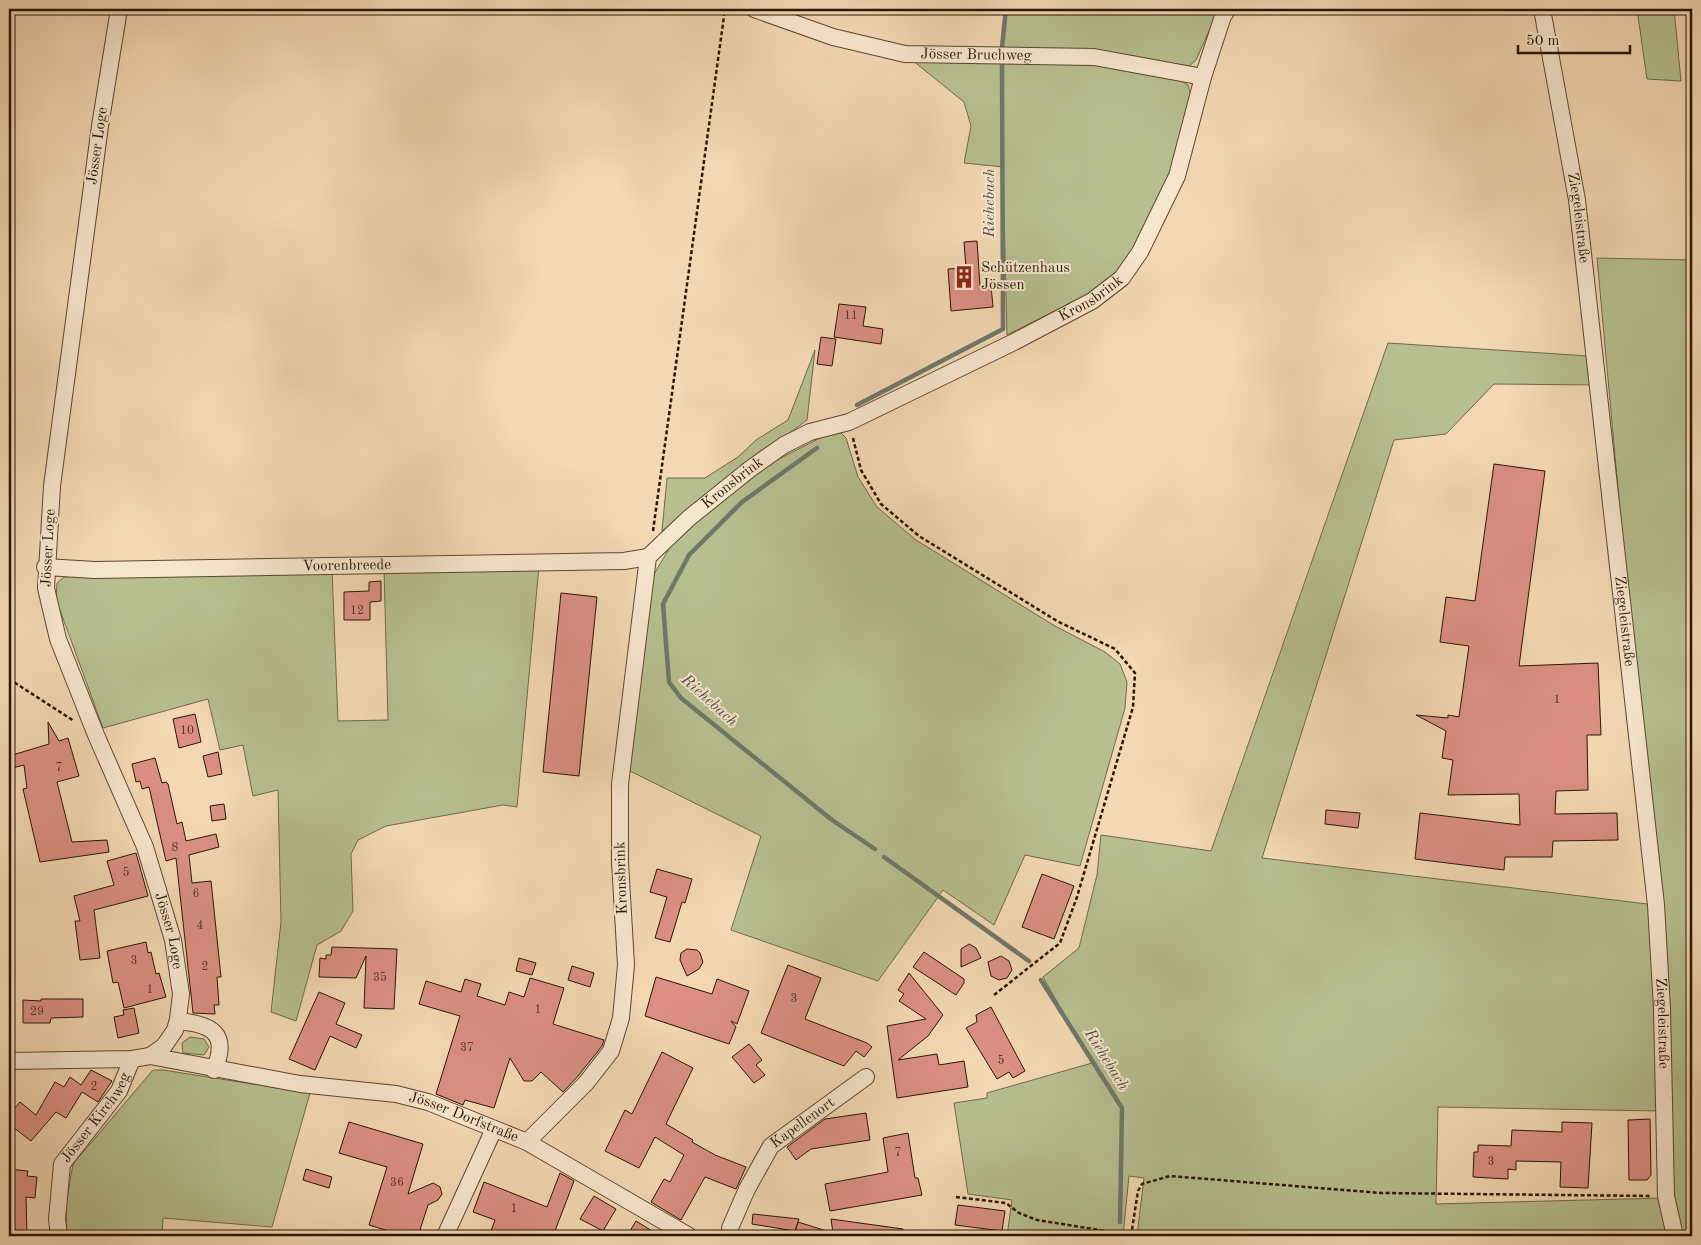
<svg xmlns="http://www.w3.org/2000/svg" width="1701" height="1245" font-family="'Old Standard TT',serif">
	<rect width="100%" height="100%" fill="#f3d8b3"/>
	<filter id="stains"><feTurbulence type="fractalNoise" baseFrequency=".004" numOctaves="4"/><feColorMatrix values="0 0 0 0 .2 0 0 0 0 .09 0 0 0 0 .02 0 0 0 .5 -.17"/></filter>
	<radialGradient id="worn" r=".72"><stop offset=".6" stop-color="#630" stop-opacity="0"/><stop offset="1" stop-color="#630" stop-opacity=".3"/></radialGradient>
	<!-- green -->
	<path fill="#b7bf8f" stroke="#706a48" d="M1005,9H1219L1196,60L1188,67L1002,51Z
		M1637,9H1674L1681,81L1647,79Z
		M912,60H1095L1176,78L1188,85L1191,95L1167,184L1126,264L1092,292L1007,335L1003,167L964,163L971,126L964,102Z
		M1597,258L1692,260V1236H1680L1659,1111L1438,1107L1436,1204L1662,1198L1671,1236H1137L1144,1178L1129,1176L1123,1236H1007L1012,1200L968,1194L954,1103L987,1098V1093L1092,1063L1043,977L1079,948L1097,875L1101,835L1211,851L1388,343L1589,356L1597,385L1494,384L1446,434L1394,440L1262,858L1656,905Z
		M815,350L807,420L662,531L667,478H705L738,457L756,440L788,420Z
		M840,432L846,438L858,477L877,507L916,540L1055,626L1105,652L1120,664L1127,682L1125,708L1080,866L1025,855L994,925L943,890L878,981L731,930L761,836L622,767L650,581L673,542L699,517L773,462L824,436Z
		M539,566L517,807L503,805L386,826L358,840L351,854L353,911L341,931L317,945L296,1021L271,1012L281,922L278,790L253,796L243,745L220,750L208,699L103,728L56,599L57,583L64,577L81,576L332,570L338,721L388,720L384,569Z
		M190,1037L204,1039L209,1047L204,1055L183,1053L182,1043Z
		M153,1070H163L310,1093L272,1227L163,1218L162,1236H67L66,1204L73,1164Z"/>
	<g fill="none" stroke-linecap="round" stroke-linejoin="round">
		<!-- stream -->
		<path stroke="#6e786b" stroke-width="4.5" d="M1002,47L1006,9
			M857,405L1003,329L1002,61
			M817,448L742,502L689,555L663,604L669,682L681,698L832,820L875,849
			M884,857L1029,961
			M1041,980L1122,1108L1120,1222"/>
	</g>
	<!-- building -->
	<path fill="#dc9083" stroke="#291602" d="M977,241L980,286L991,285L993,307L951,311L948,269L966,268L964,242Z
		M839,304L866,307L863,326L883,329L881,344L834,337Z
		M821,337L836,339L832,366L817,364Z
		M1494,464L1545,471L1519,666L1598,663L1601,735H1587L1588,790L1556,791L1555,814L1617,813L1618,840L1553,841L1552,857H1505L1504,870L1415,859L1420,813L1520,825L1519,794L1448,795L1453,760L1442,758L1446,731L1416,715L1448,718V715L1459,717L1469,646L1440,642L1446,597L1475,601Z
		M381,581V601L370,602V620H344V592L369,591V582Z
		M561,593L597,597L579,776L543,772Z
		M195,714L201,742L179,748L173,719Z
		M48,722L59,741L68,738L79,776L57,782L72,842L107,840L109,852L40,862L23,789L27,788L24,765L9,769V756L49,744Z
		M218,752L222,774L208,777L203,756Z
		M155,758L162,783L166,782L168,784L177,824L182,822L186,841L216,834L219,847L189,855L192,883L211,881L221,977H217L219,1005H214L215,1014L193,1013L176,858L166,861L149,787L142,789L140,781L136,782L132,764Z
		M224,804L226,819L212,821L210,806Z
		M1326,810L1360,813L1358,828L1325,824Z
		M136,853L148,896L94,910L100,958L80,960L75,921H80L74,896L114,885L107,861Z
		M657,869L692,879L685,903L682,902L670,942L655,938L667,897L650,892Z
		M1042,874L1074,886L1054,939L1022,927Z
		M146,942L148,953L151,952L156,974L159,973L166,997L124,1008L118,982L113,983L107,951Z
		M969,944L976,948L981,958L961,967V949Z
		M332,947L397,949L394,1009L364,1008L366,956L356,978L319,977L320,958L326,959V955H331Z
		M687,949L697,950L700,953L703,962L699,969L687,976L680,960L681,953Z
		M924,952L964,979V983L956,995L913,967Z
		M1001,956L1009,961L1012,970L1007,978L999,980L991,976L988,962Z
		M519,958L536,963L532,975L516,971Z
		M788,965L821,978L805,1019L867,1043L872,1047L864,1057L856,1051L844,1066L761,1033Z
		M572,966L594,973L590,987L568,980Z
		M909,973L943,1015L928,1036L898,1060L937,1054L939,1065L964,1061L968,1087L897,1098L887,1026L926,1019L899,1001L904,994L898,990Z
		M656,977L712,994L717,979L749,991L737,1024L731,1021L736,1027L729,1044L645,1016Z
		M530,978L564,988L553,1024L604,1040L602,1046L578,1076L563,1092L541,1072L532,1081H524L510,1058L494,1108L465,1100L463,1105L436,1094L460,1016L419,1004L426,981L461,992L465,979L481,984L477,996L505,1005L509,992L524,997Z
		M319,992L345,1003L336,1024L362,1035L356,1048L330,1036L315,1070L289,1059Z
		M41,999H83V1017L51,1018L50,1023H23V1000L41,1001Z
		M991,1007L1025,1071L1013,1078L1009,1072L997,1079L966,1028L977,1022L976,1015Z
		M134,1008L139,1033L118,1038L114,1017L124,1015L123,1010Z
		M749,1044L762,1060L756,1065L765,1075L754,1083L732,1057Z
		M662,1052L693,1068L666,1124L693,1140L692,1142L715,1155L746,1167L736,1189L705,1177L681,1220L651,1202L664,1179L670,1182L684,1155L655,1137L639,1168L605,1151L625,1110L632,1114Z
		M91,1070L112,1081L98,1102L82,1092L66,1118L56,1112L31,1141L9,1124V1115L20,1102L36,1115L55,1082L64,1087L70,1077L81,1085Z
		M866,1113L870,1140L811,1149L796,1160L787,1147L825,1119Z
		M1650,1119L1651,1175L1647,1180H1629L1628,1120Z
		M349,1122L423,1144L408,1194L433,1183L440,1187L442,1194L438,1200L428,1205L418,1236H405L369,1225L387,1167L339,1153Z
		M1562,1122L1592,1123L1588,1188L1560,1187L1561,1162L1516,1161V1170L1508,1169V1179L1473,1177L1474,1152H1478V1145L1511,1146L1512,1130L1562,1132Z
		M908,1133L915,1178H918L922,1195L830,1211L825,1184L888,1172L883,1138Z
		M9,1169L28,1171L27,1176L37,1177L35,1198L26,1197L27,1235H9Z
		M306,1169L332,1177L329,1188L303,1180Z
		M560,1173L574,1181L553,1236H504L491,1231L495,1220L473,1212L484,1182L547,1207Z
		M594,1196L616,1209L603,1231L580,1219Z
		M958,1205L1005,1211L1002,1231L955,1225Z
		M753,1214L799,1219L795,1231L752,1224Z
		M831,1219L903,1229V1236H794L798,1222L833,1233Z
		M636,1221L660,1236H627Z"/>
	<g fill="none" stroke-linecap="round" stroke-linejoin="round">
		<defs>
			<g id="minor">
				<path id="s1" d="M119,9L100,126L52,486L46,588L58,639L96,735L145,847L173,940L181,994L178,1019L175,1030L164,1046L150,1056"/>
				<path id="s2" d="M754,9L833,37L905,54L1094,57L1203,77"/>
				<path id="s3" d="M1542,9L1577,200L1656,905L1662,1009L1666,1196L1675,1236"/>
				<path id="s4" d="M45,567L95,570L624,561L648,557"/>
				<path d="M178,1021C211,1024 230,1033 214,1070"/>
				<path id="s5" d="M9,1061L132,1059L150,1056L300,1084L396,1094L428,1102L527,1142L689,1236"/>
				<path id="s6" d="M527,1142L586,1083L611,1051L621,1018L626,965L620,862V784L648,557L689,518L750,469L784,445L810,432L849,422L1014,342L1092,301L1122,278L1140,252L1177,176L1203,77L1223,16L1228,9"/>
				<path id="s7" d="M59,1236L57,1219L62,1164L119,1091L132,1059"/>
				<path d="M445,1236L494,1129"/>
				<path id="s8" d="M731,1236L730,1228L747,1189L771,1146L866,1077"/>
			</g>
		</defs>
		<!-- minor casing -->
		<use href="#minor" stroke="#5c462e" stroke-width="18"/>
		<!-- path -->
		<path stroke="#291602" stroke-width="2.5" stroke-dasharray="4 2.5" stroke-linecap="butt" d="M853,438L861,470L881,504L919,536L1057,621L1115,649L1135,673L1133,707L1077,897L1060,943L994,995
			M653,531L725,9
			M9,679L74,721
			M956,1197L1006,1203L1019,1213L1037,1220L1131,1235
			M1131,1236L1138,1191L1142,1184L1170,1176L1381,1193L1652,1196"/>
		<!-- minor -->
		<use href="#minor" stroke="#f7e6ce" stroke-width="16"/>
	</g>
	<!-- icons -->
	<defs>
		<symbol id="building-bare" viewBox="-9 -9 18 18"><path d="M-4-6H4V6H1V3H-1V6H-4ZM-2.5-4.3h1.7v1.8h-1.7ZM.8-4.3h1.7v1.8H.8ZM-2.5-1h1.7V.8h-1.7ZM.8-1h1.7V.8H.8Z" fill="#8f2418" stroke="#f7e6ce" stroke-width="2.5" paint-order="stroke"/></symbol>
	</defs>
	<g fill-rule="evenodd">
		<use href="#building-bare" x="948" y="261" width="32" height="32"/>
	</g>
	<g text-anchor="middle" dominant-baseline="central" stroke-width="4" stroke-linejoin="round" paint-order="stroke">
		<!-- number labels -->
		<g font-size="12" fill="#563422">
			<text x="851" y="316">11</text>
			<text x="357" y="611">12</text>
			<text x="1557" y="700">1</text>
			<text x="187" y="731">10</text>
			<text x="59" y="768">7</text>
			<text x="175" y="848">8</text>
			<text x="126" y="873">5</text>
			<text x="196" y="894">6</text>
			<text x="200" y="926">4</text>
			<text x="134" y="961">3</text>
			<text x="205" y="967">2</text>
			<text x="380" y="978">35</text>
			<text x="150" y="990">1</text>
			<text x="794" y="999">3</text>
			<text x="538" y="1010">1</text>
			<text x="37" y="1012">29</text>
			<text x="467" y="1048">37</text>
			<text x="1001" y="1061">5</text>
			<text x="94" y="1087">2</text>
			<text x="898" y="1153">7</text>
			<text x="1491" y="1162">3</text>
			<text x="397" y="1183">36</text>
			<text x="514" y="1209">1</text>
		</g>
		<!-- street labels -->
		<g font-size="15" fill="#291602" stroke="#f7e6ce">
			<text stroke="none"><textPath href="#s2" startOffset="229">Jösser Bruchweg</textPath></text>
			<text transform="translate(98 146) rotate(-82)">Jösser Loge</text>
			<text stroke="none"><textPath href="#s3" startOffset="212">Ziegeleistraße</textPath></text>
			<text stroke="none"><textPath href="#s6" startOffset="1139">Kronsbrink</textPath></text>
			<text stroke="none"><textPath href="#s6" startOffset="734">Kronsbrink</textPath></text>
			<text transform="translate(49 548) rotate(-87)">Jösser Loge</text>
			<text stroke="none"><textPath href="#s4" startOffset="302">Voorenbreede</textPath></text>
			<text stroke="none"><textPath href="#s3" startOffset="618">Ziegeleistraße</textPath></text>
			<text transform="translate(622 878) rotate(-92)">Kronsbrink</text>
			<text stroke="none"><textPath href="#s1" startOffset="949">Jösser Loge</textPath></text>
			<text stroke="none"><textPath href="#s3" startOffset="1022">Ziegeleistraße</textPath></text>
			<text stroke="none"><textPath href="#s7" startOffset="130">Jösser Kirchweg</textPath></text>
			<text stroke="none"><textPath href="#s5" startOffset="462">Jösser Dorfstraße</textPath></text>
			<text stroke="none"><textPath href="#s8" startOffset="139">Kapellenort</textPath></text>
		</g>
		<!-- poi labels -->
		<g font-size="15" fill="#291602" stroke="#f7e6ce" text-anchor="start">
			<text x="981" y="268">Schützenhaus<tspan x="981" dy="17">Jössen</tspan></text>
		</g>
		<!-- water labels -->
		<g font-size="16" font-style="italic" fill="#514f3f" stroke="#f7e6ce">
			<text transform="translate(990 203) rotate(-90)">Riehebach</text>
			<text transform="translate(709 701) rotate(42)">Riehebach</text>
			<text transform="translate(1106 1060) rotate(58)">Riehebach</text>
		</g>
	</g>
	<!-- margin -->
	<rect width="1701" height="1245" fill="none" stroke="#f3d8b3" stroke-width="30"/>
	<rect x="10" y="10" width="1681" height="1225" fill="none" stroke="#291602" stroke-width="2.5"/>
	<rect x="15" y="15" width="1671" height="1215" fill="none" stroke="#291602"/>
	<!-- scale -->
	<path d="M1518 45v8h112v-8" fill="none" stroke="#291602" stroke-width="2.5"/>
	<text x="1526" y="45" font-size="15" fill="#291602" stroke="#f7e6ce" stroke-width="4" paint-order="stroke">50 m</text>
	<rect width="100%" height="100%" filter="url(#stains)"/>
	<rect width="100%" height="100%" fill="url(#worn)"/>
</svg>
